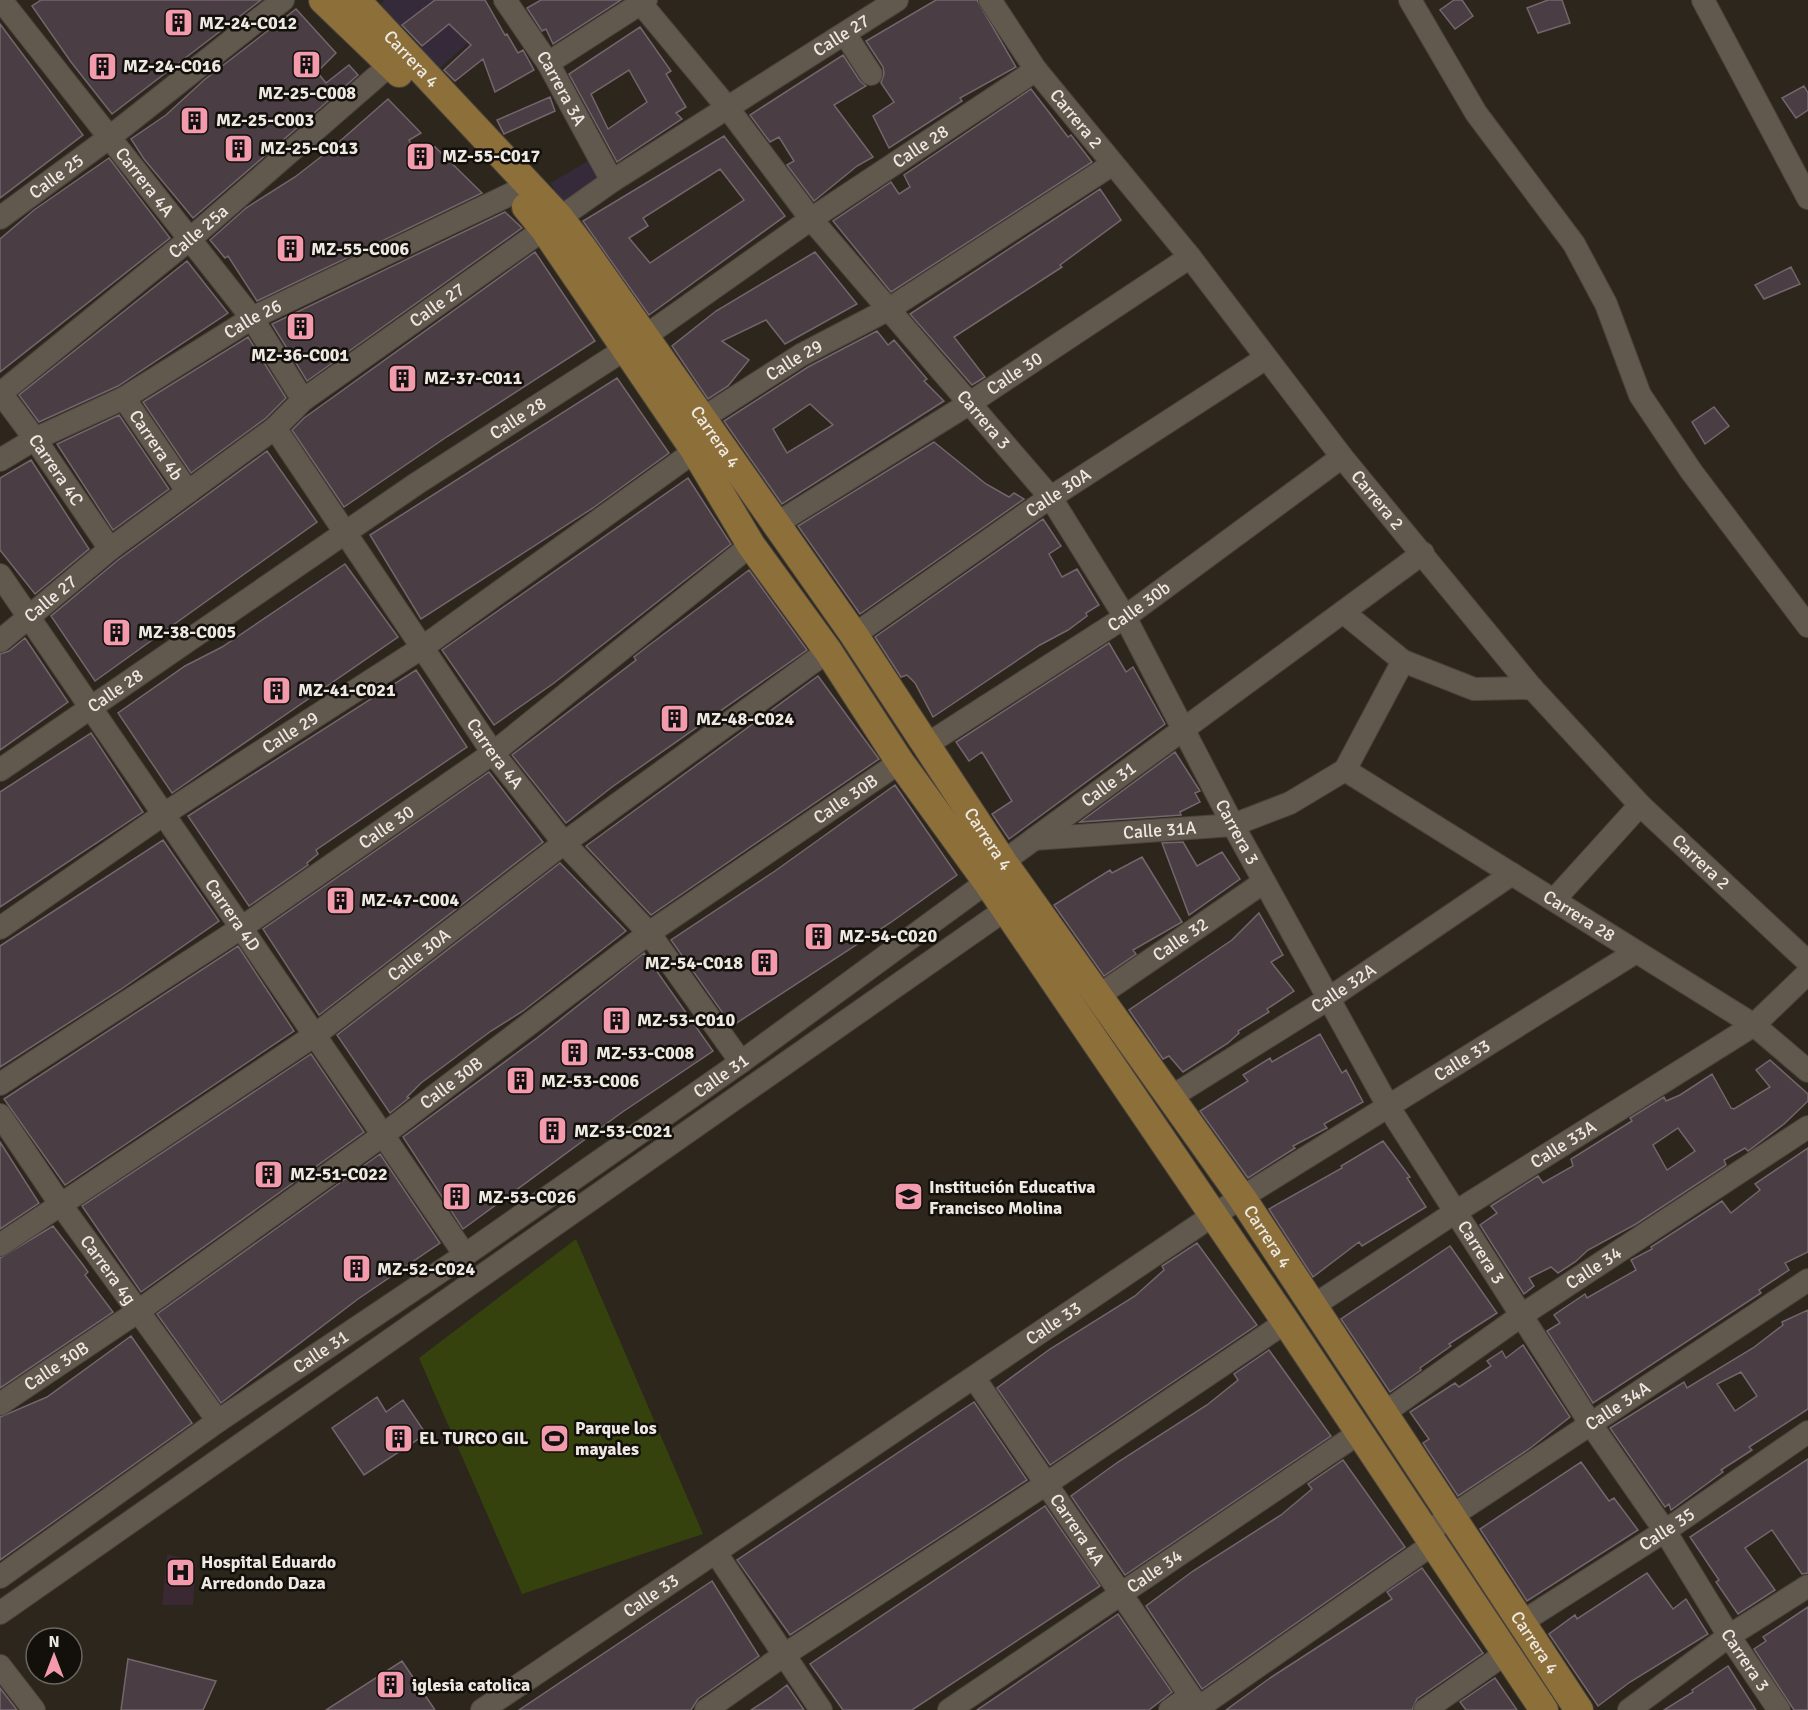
<svg xmlns="http://www.w3.org/2000/svg" width="1808" height="1710" font-family="Signika,sans-serif">
	<rect width="100%" height="100%" fill="#2d261c"/>
	<!-- commercial -->
	<path fill="#352a39" d="M385,0H435L389,35L370,13Z
		M448,22L468,43L428,79L410,58Z
		M588,161L597,179L563,202L550,183Z"/>
	<!-- medical -->
	<path fill="#3a2832" d="M167,1554L196,1562L193,1605H162Z"/>
	<!-- green -->
	<path fill="#36420e" d="M576,1239L703,1534L522,1594L419,1358Z"/>
	<!-- building -->
	<path fill="#4a3d43" stroke="#73666c" stroke-width="1.5" fill-rule="evenodd" d="M41,0H261L112,114L71,62L32,6Z
		M435,0H485L505,35L507,34L518,53L523,50L534,70L495,92L483,59L455,81L444,70L471,45L449,24L422,46L402,25Z
		M541,0H621L553,44L546,29L542,31L527,8Z
		M936,0H977L1016,67L960,98L962,101L889,148L873,116L894,102L881,83L884,74L883,67L866,41Z
		M1454,0H1462L1473,16L1455,29L1440,10Z
		M1548,0H1562L1570,23L1538,33L1527,8Z
		M296,9L336,53L317,72L326,83L349,65L358,75L193,218L144,159L131,139L166,115L204,80Z
		M0,24L83,135L0,198Z
		M640,27L671,71L666,74L686,107L676,113L682,119L617,162L569,74ZM629,70L647,102L608,129L591,94Z
		M843,55L860,81L866,86L834,105L873,157L857,166L814,201L787,165L794,161L779,137L770,142L750,115Z
		M1804,86L1808,93V110L1796,118L1782,98Z
		M1031,89L1068,137L1071,135L1092,162L891,292L833,221L891,182L899,194L910,187L904,175Z
		M550,97L555,111L504,134L497,120Z
		M388,99L421,133L409,140L416,155L435,147L482,193L257,301L228,256L225,258L210,240L246,208L295,177L331,149Z
		M724,136L785,216L649,315L583,221ZM720,169L744,200L650,263L629,238L648,226L643,218Z
		M109,158L170,238L0,372V239L34,210Z
		M1100,189L1121,220L1060,265L1062,267L954,337L985,377L972,385L910,314Z
		M505,212L522,228L307,381L272,324Z
		M535,252L595,341L448,436L344,507L292,430L304,418Z
		M815,252L857,304L785,344L766,320L722,341L749,360L728,386L708,399L672,346L716,311Z
		M187,261L228,313L118,386L39,422L19,395Z
		M1791,267L1800,284L1764,299L1755,285Z
		M877,331L888,345L894,340L927,379L924,381L944,401L782,504L724,421L808,367ZM810,404L833,425L787,453L773,429Z
		M248,337L286,398L266,418L191,473L143,402Z
		M617,378L669,453L593,508L421,619L370,535Z
		M1714,407L1729,426L1705,444L1692,422Z
		M119,415L169,489L113,530L57,444Z
		M934,442L986,484L1009,497L1014,493L1024,499L860,614L798,526Z
		M267,451L317,522L95,681L51,616L118,560Z
		M31,460L89,549L35,594L0,550V478Z
		M688,478L731,544L554,683L494,725L442,650Z
		M1043,519L1061,546L1049,554L1062,577L1077,569L1099,605L1086,613L1087,616L1068,630L1040,645L933,717L915,683L907,675L901,677L875,637Z
		M345,564L398,637L172,793L118,713L185,666L222,647Z
		M749,570L807,650L612,787L566,823L512,755L636,660L634,657L648,646Z
		M25,638L68,702L0,750V654L9,651Z
		M1109,643L1126,672L1133,667L1165,724L1009,839L992,814L1012,801L982,752L969,761L956,742Z
		M416,670L467,747L316,850L318,854L307,863L308,865L249,906L188,816Z
		M818,676L879,759L651,915L586,846Z
		M91,733L143,812L0,907V792Z
		M1175,752L1200,791L1195,793L1200,802L1180,812L1181,815L1080,822Z
		M489,772L543,842L319,1015L263,929Z
		M895,785L957,875L890,923L732,1026L671,940L775,871Z
		M163,840L219,921L120,990L0,1067V946Z
		M1183,842L1197,866L1222,852L1240,879L1189,915L1162,843Z
		M1142,857L1182,922L1133,950L1136,954L1104,976L1054,905L1110,870L1112,873Z
		M560,863L626,931L523,1011L491,1031L421,1083L407,1097L409,1098L390,1113L337,1035Z
		M1259,913L1283,955L1271,962L1294,991L1267,1009L1269,1012L1238,1031L1239,1033L1228,1043L1183,1072L1169,1056L1163,1059L1129,1010L1232,940Z
		M238,946L294,1031L65,1185L4,1099Z
		M644,953L713,1051L621,1113L463,1229L403,1137L537,1038Z
		M1320,1034L1342,1073L1346,1070L1363,1102L1324,1124L1327,1128L1293,1146L1295,1148L1248,1178L1200,1111L1248,1081L1243,1075L1270,1058L1272,1062Z
		M311,1054L364,1132L141,1292L82,1206Z
		M1770,1060L1808,1094V1101L1784,1124L1748,1151L1745,1148L1724,1160L1726,1165L1636,1224L1588,1250L1575,1262L1558,1273L1551,1267L1529,1278L1534,1286L1524,1294L1480,1225L1497,1213L1491,1206L1538,1176L1543,1183L1573,1166L1571,1159L1632,1121L1630,1118L1664,1097L1666,1101L1680,1095L1712,1074L1731,1108L1734,1109L1770,1087L1756,1070ZM1678,1128L1695,1151L1667,1170L1653,1145Z
		M1383,1141L1410,1177L1407,1178L1426,1207L1362,1246L1359,1242L1313,1277L1269,1209L1342,1168L1341,1166Z
		M0,1142L39,1203L0,1229Z
		M1808,1148V1252L1785,1263L1789,1270L1759,1290L1761,1293L1593,1403L1547,1331L1560,1323L1554,1315L1585,1294L1587,1298L1636,1270L1631,1260L1652,1249L1651,1247L1722,1201L1731,1213L1760,1190L1755,1184Z
		M380,1154L440,1243L358,1299L221,1403L157,1314Z
		M53,1226L83,1265L88,1272L85,1275L113,1312L0,1388V1258Z
		M1197,1243L1257,1325L1050,1465L997,1388L1050,1349L1135,1296L1164,1270L1162,1266Z
		M1450,1246L1497,1313L1449,1344L1451,1346L1420,1368L1421,1370L1390,1392L1341,1319Z
		M1808,1310V1409L1749,1447L1752,1450L1721,1470L1723,1472L1671,1510L1669,1504L1665,1507L1610,1428L1684,1382L1687,1388L1753,1348L1783,1325L1782,1322ZM1741,1372L1757,1396L1735,1411L1717,1384Z
		M131,1336L192,1423L0,1560V1417L47,1397Z
		M1523,1345L1570,1417L1529,1449L1458,1496L1423,1443L1429,1439L1410,1412L1455,1383L1459,1387L1491,1366L1487,1361L1502,1351L1506,1358Z
		M1269,1350L1331,1436L1125,1575L1071,1496L1118,1462L1207,1405L1238,1380L1234,1374Z
		M377,1397L386,1412L403,1400L426,1434L364,1475L332,1428Z
		M974,1402L1027,1480L790,1635L737,1560Z
		M1808,1459V1573L1802,1574L1772,1530L1745,1548L1775,1590L1738,1614L1716,1582L1719,1580L1690,1537Z
		M1343,1460L1405,1547L1202,1689L1146,1606L1193,1571L1281,1515L1312,1489L1308,1484Z
		M1581,1462L1609,1501L1614,1498L1638,1530L1527,1601L1480,1529Z
		M1045,1506L1100,1586L912,1710H843L810,1664Z
		M1422,1568L1483,1653L1417,1699L1412,1710H1226L1270,1678L1392,1599L1387,1592Z
		M1647,1573L1673,1609L1686,1599L1708,1634L1630,1682L1598,1706L1549,1634L1575,1615L1577,1619Z
		M712,1581L759,1656L698,1699L691,1710H519Z
		M1808,1607V1710H1794L1754,1649L1766,1641L1763,1637Z
		M1118,1614L1172,1692L1149,1710H977Z
		M128,1659L216,1681L203,1710H121Z
		M402,1661L435,1710H326Z
		M1728,1666L1756,1710H1664L1693,1692L1692,1690Z
		M1495,1678L1517,1710H1466L1460,1702Z
		M787,1685L804,1710H751L771,1697Z
		M0,1688L17,1710H0Z"/>
	<g fill="none" stroke-linecap="round" stroke-linejoin="round">
		<defs>
			<g id="minor">
				<path id="s1" d="M1,0L252,318L303,400"/>
				<path id="s2" d="M505,0L548,63L612,181"/>
				<path id="s3" d="M638,0L727,107L811,219L1051,498L1125,617L1233,825L1388,1106L1590,1423L1665,1531L1729,1636L1779,1710"/>
				<path id="s4" d="M990,0L1036,70L1190,257L1342,457L1532,688L1640,805L1808,962"/>
				<path d="M1410,0L1476,113L1574,244L1606,304L1640,395L1691,471L1808,626"/>
				<path d="M1703,0L1808,198"/>
				<path d="M845,34L871,74"/>
				<path d="M548,63L646,0"/>
				<path id="s5" d="M0,218L110,137L283,0"/>
				<path id="s6" d="M0,392L35,439L110,549"/>
				<path id="s7" d="M1,393L190,239L391,64"/>
				<path id="s8" d="M124,398L188,492"/>
				<path id="s9" d="M703,418L801,355L889,309L1113,164"/>
				<path id="s10" d="M275,428L493,753L564,843L649,933L741,1062"/>
				<path id="s11" d="M0,460L35,439L124,398L252,318L513,193"/>
				<path id="s12" d="M776,524L970,403L1190,257"/>
				<path id="s13" d="M0,575L465,1255"/>
				<path d="M1343,612L1403,661L1474,689L1532,688"/>
				<path id="s14" d="M854,635L1039,505L1266,358"/>
				<path id="s15" d="M0,641L110,549L275,428L303,400L612,181L897,0"/>
				<path id="s16" d="M926,745L1125,617L1342,457"/>
				<path id="s17" d="M0,770L416,484L644,337L811,219L1036,70"/>
				<path id="s18" d="M1345,770L1754,1025L1808,1071"/>
				<path d="M1345,770L1403,661"/>
				<path id="s19" d="M1034,839L1233,825L1290,803L1345,770"/>
				<path d="M1554,900L1640,805"/>
				<path id="s20" d="M0,928L164,814L423,647L695,451"/>
				<path id="s21" d="M1098,996L1264,882"/>
				<path id="s22" d="M0,1084L241,928L493,753L751,545"/>
				<path id="s23" d="M1171,1097L1328,999L1512,874"/>
				<path id="s24" d="M0,1115L61,1205L218,1421"/>
				<path id="s25" d="M0,1245L315,1035L564,843L828,651"/>
				<path id="s26" d="M1313,1306L1457,1211L1754,1025L1808,973"/>
				<path id="s27" d="M975,1379L1200,1710"/>
				<path id="s28" d="M0,1404L137,1312L383,1135L649,933L900,762"/>
				<path id="s29" d="M1384,1413L1522,1315L1808,1127"/>
				<path id="s30" d="M1426,1533L1808,1280"/>
				<path d="M716,1553L821,1710"/>
				<path id="s31" d="M0,1577L218,1421L465,1255L741,1062L987,882L1003,862L1423,553"/>
				<path d="M0,1613L1019,900"/>
				<path id="s32" d="M1522,1622L1665,1531L1808,1432"/>
				<path d="M0,1666L34,1710"/>
				<path d="M1198,1708L1433,1544"/>
				<path id="s33" d="M482,1710L1212,1216L1636,952"/>
				<path d="M706,1710L784,1655L1046,1484L1286,1322"/>
				<path id="s34" d="M949,1710L1359,1433"/>
				<path d="M1170,1710L1190,1696"/>
				<path d="M1425,1710L1505,1654"/>
				<path d="M1629,1710L1729,1636L1808,1586"/>
			</g>
			<g id="major">
				<path d="M323,0L399,73"/>
				<path id="s35" d="M356,0L559,217L582,247L854,635L1003,862L1242,1198L1579,1710"/>
				<path d="M526,207L544,229L695,451L751,545L828,651L900,762L987,882L1286,1322L1544,1710"/>
			</g>
		</defs>
		<!-- minor casing -->
		<use href="#minor" stroke="#49433c" stroke-width="24"/>
		<!-- major casing -->
		<use href="#major" stroke="#49433c" stroke-width="30"/>
		<!-- minor -->
		<use href="#minor" stroke="#61584e" stroke-width="22"/>
		<!-- major -->
		<use href="#major" stroke="#8d6f3a" stroke-width="28"/>
	</g>
	<!-- icons -->
	<defs>
		<symbol id="building-square" viewBox="-11 -11 22 22"><rect x="-9" y="-9" width="18" height="18" rx="4" fill="#f39aac" stroke="#130f0b"/><path d="M-4-6H4V6H1V3H-1V6H-4ZM-2.5-4.3h1.7v1.8h-1.7ZM.8-4.3h1.7v1.8H.8ZM-2.5-1h1.7V.8h-1.7ZM.8-1h1.7V.8H.8Z" fill="#111"/></symbol>
		<symbol id="school-square" viewBox="-11 -11 22 22"><rect x="-9" y="-9" width="18" height="18" rx="4" fill="#f39aac" stroke="#130f0b"/><path d="M0-5L7-2L0 1L-7-2ZM-4 1L0 2.5L4 1V4Q0 6-4 4Z" fill="#111"/></symbol>
		<symbol id="stadium-square" viewBox="-11 -11 22 22"><rect x="-9" y="-9" width="18" height="18" rx="4" fill="#f39aac" stroke="#130f0b"/><path d="M0-5a6.5 5 0 1 0 0 10a6.5 5 0 1 0 0-10ZM-3.5-1.8h7v3.6h-7Z" fill="#111"/></symbol>
		<symbol id="hospital-square" viewBox="-11 -11 22 22"><rect x="-9" y="-9" width="18" height="18" rx="4" fill="#f39aac" stroke="#130f0b"/><path d="M-5-5h3v3.5h4V-5h3V5h-3V1.5h-4V5h-3Z" fill="#111"/></symbol>
	</defs>
	<g fill-rule="evenodd">
		<use href="#building-square" x="162" y="6" width="33" height="33"/>
		<use href="#building-square" x="290" y="48" width="33" height="33"/>
		<use href="#building-square" x="86" y="50" width="33" height="33"/>
		<use href="#building-square" x="178" y="104" width="33" height="33"/>
		<use href="#building-square" x="222" y="132" width="33" height="33"/>
		<use href="#building-square" x="404" y="140" width="33" height="33"/>
		<use href="#building-square" x="274" y="232" width="33" height="33"/>
		<use href="#building-square" x="284" y="310" width="33" height="33"/>
		<use href="#building-square" x="386" y="362" width="33" height="33"/>
		<use href="#building-square" x="100" y="616" width="33" height="33"/>
		<use href="#building-square" x="260" y="674" width="33" height="33"/>
		<use href="#building-square" x="658" y="702" width="33" height="33"/>
		<use href="#building-square" x="324" y="884" width="33" height="33"/>
		<use href="#building-square" x="802" y="920" width="33" height="33"/>
		<use href="#building-square" x="748" y="946" width="33" height="33"/>
		<use href="#building-square" x="600" y="1004" width="33" height="33"/>
		<use href="#building-square" x="558" y="1036" width="33" height="33"/>
		<use href="#building-square" x="504" y="1064" width="33" height="33"/>
		<use href="#building-square" x="536" y="1114" width="33" height="33"/>
		<use href="#building-square" x="252" y="1158" width="33" height="33"/>
		<use href="#building-square" x="440" y="1180" width="33" height="33"/>
		<use href="#school-square" x="892" y="1180" width="33" height="33"/>
		<use href="#building-square" x="340" y="1252" width="33" height="33"/>
		<use href="#building-square" x="382" y="1422" width="33" height="33"/>
		<use href="#stadium-square" x="538" y="1422" width="33" height="33"/>
		<use href="#hospital-square" x="164" y="1556" width="33" height="33"/>
		<use href="#building-square" x="374" y="1668" width="33" height="33"/>
	</g>
	<g text-anchor="middle" dominant-baseline="central" stroke-width="5" stroke-linejoin="round" paint-order="stroke">
		<!-- poi labels -->
		<g font-size="18" font-weight="bold" fill="#ede8e2" stroke="#130f0b" text-anchor="start">
			<text x="199" y="23">MZ-24-C012</text>
			<text x="123" y="66">MZ-24-C016</text>
			<text x="307" y="93" text-anchor="middle">MZ-25-C008</text>
			<text x="216" y="120">MZ-25-C003</text>
			<text x="260" y="148">MZ-25-C013</text>
			<text x="442" y="156">MZ-55-C017</text>
			<text x="311" y="249">MZ-55-C006</text>
			<text x="300" y="355" text-anchor="middle">MZ-36-C001</text>
			<text x="424" y="378">MZ-37-C011</text>
			<text x="138" y="632">MZ-38-C005</text>
			<text x="298" y="690">MZ-41-C021</text>
			<text x="696" y="719">MZ-48-C024</text>
			<text x="361" y="900">MZ-47-C004</text>
			<text x="839" y="936">MZ-54-C020</text>
			<text x="743" y="963" text-anchor="end">MZ-54-C018</text>
			<text x="637" y="1020">MZ-53-C010</text>
			<text x="596" y="1053">MZ-53-C008</text>
			<text x="541" y="1081">MZ-53-C006</text>
			<text x="574" y="1131">MZ-53-C021</text>
			<text x="290" y="1174">MZ-51-C022</text>
			<text x="929" y="1187">Institución Educativa<tspan x="929" dy="21">Francisco Molina</tspan></text>
			<text x="478" y="1197">MZ-53-C026</text>
			<text x="377" y="1269">MZ-52-C024</text>
			<text x="575" y="1428">Parque los<tspan x="575" dy="21">mayales</tspan></text>
			<text x="419" y="1438">EL TURCO GIL</text>
			<text x="201" y="1562">Hospital Eduardo<tspan x="201" dy="21">Arredondo Daza</tspan></text>
			<text x="412" y="1685">iglesia catolica</text>
		</g>
		<!-- street labels -->
		<g font-size="18" fill="#ede8e2" stroke="#130f0b">
			<text stroke="none"><textPath href="#s15" startOffset="1038">Calle 27</textPath></text>
			<text stroke="none"><textPath href="#s35" startOffset="81">Carrera 4</textPath></text>
			<text stroke="none"><textPath href="#s2" startOffset="105">Carrera 3A</textPath></text>
			<text stroke="none"><textPath href="#s4" startOffset="147">Carrera 2</textPath></text>
			<text stroke="none"><textPath href="#s17" startOffset="1112">Calle 28</textPath></text>
			<text stroke="none"><textPath href="#s5" startOffset="70">Calle 25</textPath></text>
			<text stroke="none"><textPath href="#s1" startOffset="232">Carrera 4A</textPath></text>
			<text stroke="none"><textPath href="#s7" startOffset="255">Calle 25a</textPath></text>
			<text stroke="none"><textPath href="#s15" startOffset="552">Calle 27</textPath></text>
			<text stroke="none"><textPath href="#s11" startOffset="290">Calle 26</textPath></text>
			<text stroke="none"><textPath href="#s9" startOffset="108">Calle 29</textPath></text>
			<text stroke="none"><textPath href="#s12" startOffset="282">Calle 30</textPath></text>
			<text stroke="none"><textPath href="#s17" startOffset="626">Calle 28</textPath></text>
			<text stroke="none"><textPath href="#s3" startOffset="544">Carrera 3</textPath></text>
			<text stroke="none"><textPath href="#s35" startOffset="567">Carrera 4</textPath></text>
			<text stroke="none"><textPath href="#s8" startOffset="57">Carrera 4b</textPath></text>
			<text stroke="none"><textPath href="#s6" startOffset="96">Carrera 4C</textPath></text>
			<text stroke="none"><textPath href="#s14" startOffset="249">Calle 30A</textPath></text>
			<text stroke="none"><textPath href="#s4" startOffset="633">Carrera 2</textPath></text>
			<text stroke="none"><textPath href="#s15" startOffset="66">Calle 27</textPath></text>
			<text stroke="none"><textPath href="#s16" startOffset="254">Calle 30b</textPath></text>
			<text stroke="none"><textPath href="#s17" startOffset="140">Calle 28</textPath></text>
			<text stroke="none"><textPath href="#s20" startOffset="350">Calle 29</textPath></text>
			<text stroke="none"><textPath href="#s10" startOffset="393">Carrera 4A</textPath></text>
			<text stroke="none"><textPath href="#s31" startOffset="1364">Calle 31</textPath></text>
			<text stroke="none"><textPath href="#s28" startOffset="1040">Calle 30B</textPath></text>
			<text stroke="none"><textPath href="#s22" startOffset="464">Calle 30</textPath></text>
			<text stroke="none"><textPath href="#s19" startOffset="126">Calle 31A</textPath></text>
			<text stroke="none"><textPath href="#s3" startOffset="1030">Carrera 3</textPath></text>
			<text stroke="none"><textPath href="#s35" startOffset="1053">Carrera 4</textPath></text>
			<text stroke="none"><textPath href="#s4" startOffset="1119">Carrera 2</textPath></text>
			<text stroke="none"><textPath href="#s13" startOffset="412">Carrera 4D</textPath></text>
			<text stroke="none"><textPath href="#s18" startOffset="276">Carrera 28</textPath></text>
			<text stroke="none"><textPath href="#s21" startOffset="100">Calle 32</textPath></text>
			<text stroke="none"><textPath href="#s25" startOffset="510">Calle 30A</textPath></text>
			<text stroke="none"><textPath href="#s23" startOffset="204">Calle 32A</textPath></text>
			<text stroke="none"><textPath href="#s33" startOffset="1176">Calle 33</textPath></text>
			<text stroke="none"><textPath href="#s31" startOffset="878">Calle 31</textPath></text>
			<text stroke="none"><textPath href="#s28" startOffset="554">Calle 30B</textPath></text>
			<text stroke="none"><textPath href="#s26" startOffset="298">Calle 33A</textPath></text>
			<text stroke="none"><textPath href="#s35" startOffset="1539">Carrera 4</textPath></text>
			<text stroke="none"><textPath href="#s3" startOffset="1516">Carrera 3</textPath></text>
			<text stroke="none"><textPath href="#s29" startOffset="255">Calle 34</textPath></text>
			<text stroke="none"><textPath href="#s24" startOffset="189">Carrera 4g</textPath></text>
			<text stroke="none"><textPath href="#s33" startOffset="690">Calle 33</textPath></text>
			<text stroke="none"><textPath href="#s31" startOffset="392">Calle 31</textPath></text>
			<text stroke="none"><textPath href="#s28" startOffset="68">Calle 30B</textPath></text>
			<text stroke="none"><textPath href="#s30" startOffset="230">Calle 34A</textPath></text>
			<text stroke="none"><textPath href="#s32" startOffset="172">Calle 35</textPath></text>
			<text stroke="none"><textPath href="#s27" startOffset="182">Carrera 4A</textPath></text>
			<text stroke="none"><textPath href="#s34" startOffset="248">Calle 34</textPath></text>
			<text stroke="none"><textPath href="#s33" startOffset="204">Calle 33</textPath></text>
			<text stroke="none"><textPath href="#s35" startOffset="2025">Carrera 4</textPath></text>
			<text stroke="none"><textPath href="#s3" startOffset="2002">Carrera 3</textPath></text>
		</g>
	</g>
	<!-- north arrow -->
	<g transform="translate(54 1656)"><circle r="28" fill="#130f0b" stroke="#6a6661" stroke-width="1.5"/>
	<path d="M0-4.5L10 22L0 15L-10 22Z" fill="#f39aac"/>
	<text y="-9" font-size="16" font-weight="bold" text-anchor="middle" fill="#ede8e2">N</text>
	</g>
</svg>
